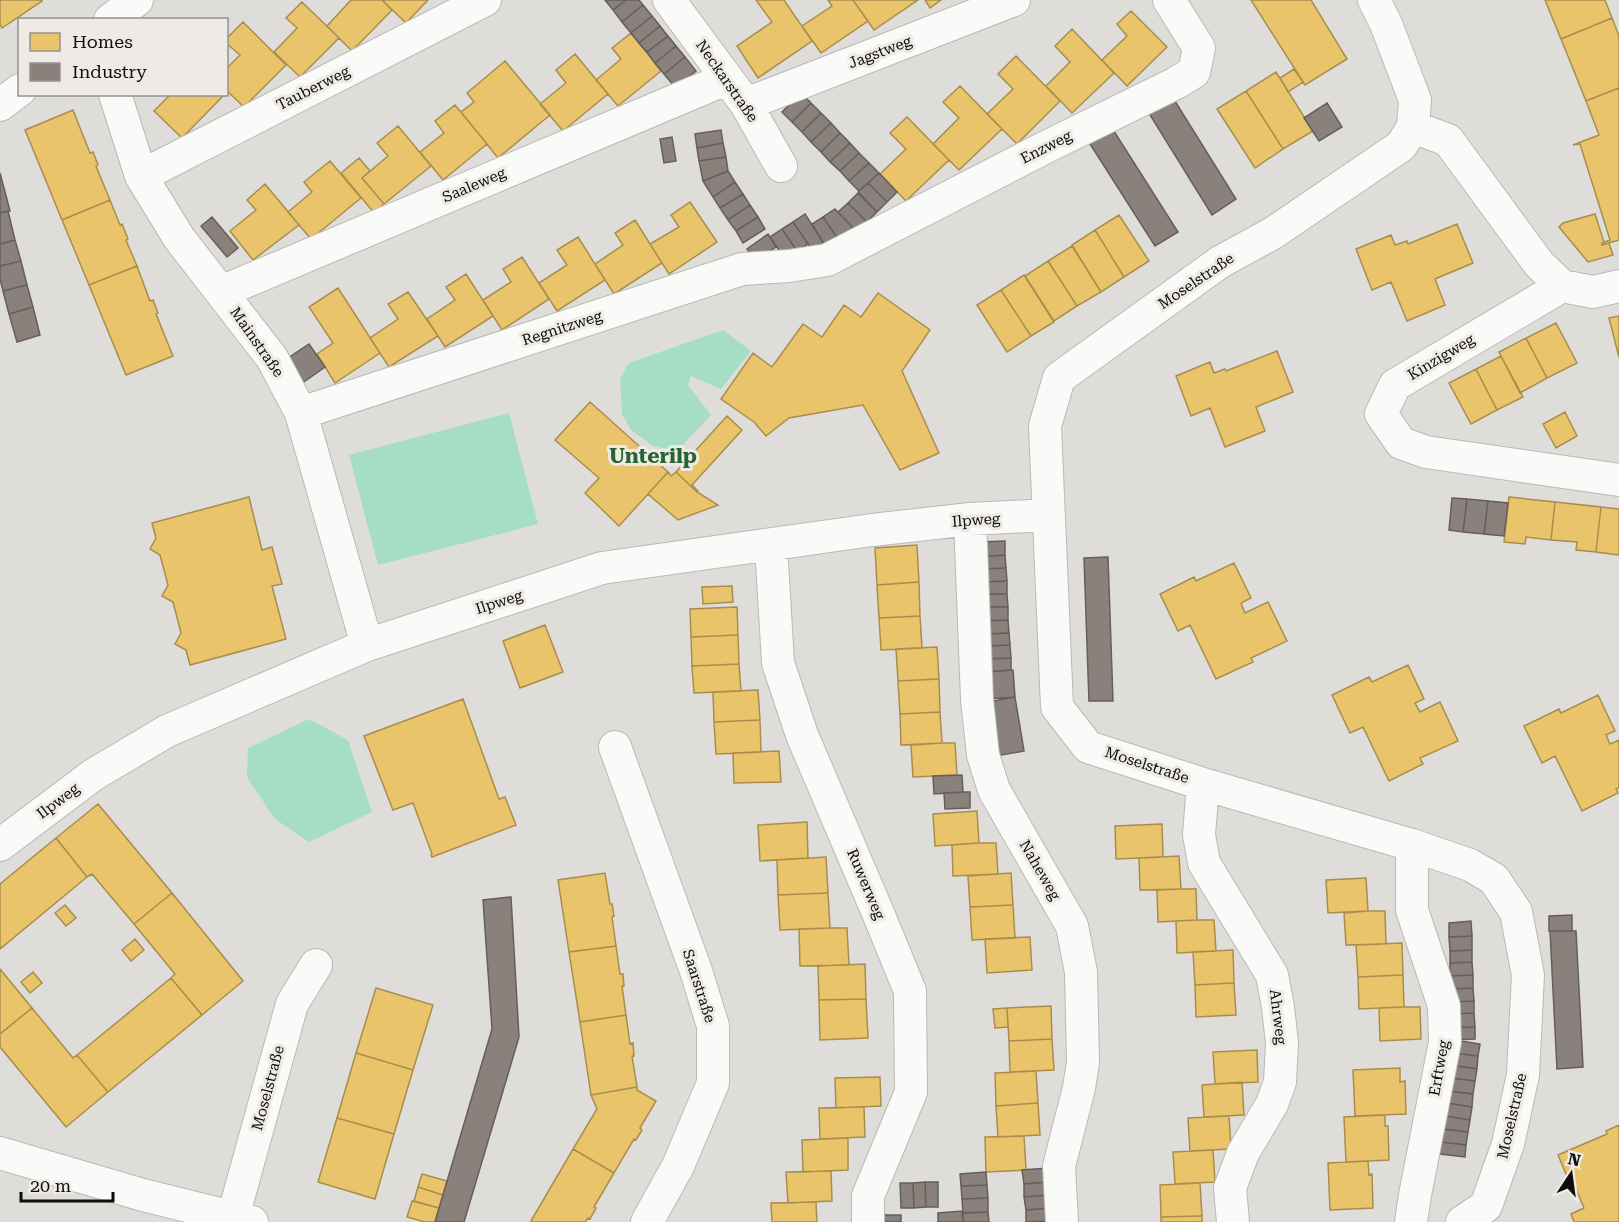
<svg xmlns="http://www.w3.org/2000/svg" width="1619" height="1222" font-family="'Roboto Serif',serif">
	<rect width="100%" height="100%" fill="#dfddda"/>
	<!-- green -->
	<path fill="#a5dec4" d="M723,330L751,351L721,389L691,376L688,385L711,415L677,451L653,446L631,430L622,414L620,379L629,363Z
		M509,413L538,524L378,565L349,455Z
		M309,719L348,740L372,812L309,842L275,819L247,777L248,748Z"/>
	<!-- homes -->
	<path fill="#e9c46a" stroke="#a88d4e" stroke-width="1.5" d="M0,0H42V1L2,28L0,25Z
		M351,0H382L392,10L352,51L327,26Z
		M382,0H428L406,23Z
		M756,0H784L812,41L758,78L737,46L772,22Z
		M828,0H853L868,21L821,53L802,26L832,6Z
		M853,0H918L874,30Z
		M925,0H941L930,8Z
		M1251,0H1311L1347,59L1305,85Z
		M1545,0H1605L1612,18L1561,39Z
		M302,2L339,38L300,77L274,52L297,28L286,18Z
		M1131,11L1167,47L1127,86L1102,60L1127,36L1117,24Z
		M1612,18L1619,36V88L1586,101L1561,39Z
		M243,22L286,65L244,107L226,90V69L240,55L226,43V39Z
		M1072,29L1114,73L1072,113L1046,86L1070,62L1055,46Z
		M631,33L661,71L618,106L596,80L621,59L612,48Z
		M575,54L608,94L563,131L540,104L566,83L556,70Z
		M1016,56L1060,101L1017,144L987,114L1013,89L998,74Z
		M505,61L550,115L498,158L461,112L474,102L467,93Z
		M1294,69L1303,82L1288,92L1280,78Z
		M1276,72L1313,131L1283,149L1246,91Z
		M960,86L1002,129L959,170L933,144L959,118L943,102Z
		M1619,88V240L1602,245V243L1610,240L1580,144L1573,145L1599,135L1586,101Z
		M1246,91L1283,149L1255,168L1217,109Z
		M171,94H225L182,138L154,111Z
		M455,105L487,144L443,180L420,152L444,133L435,121Z
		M73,110L90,153L93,152L98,165L96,166L110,200L62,220L25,130Z
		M907,117L949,160L906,201L880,174L906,149L890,133Z
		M398,126L431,166L384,204L362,178L388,156L377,143Z
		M359,158L370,171L362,178L384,204L374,213L341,173Z
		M330,161L361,198L311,239L288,212L312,192L304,182Z
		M265,184L299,225L253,260L230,231L256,210L247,200Z
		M110,200L120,225L122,224L128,239L126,240L137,266L89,285L62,220Z
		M690,202L717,242L669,274L650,244L679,227L671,215Z
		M1595,214L1604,242L1602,243V245L1609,243L1613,255L1588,262L1559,227L1563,223Z
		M1119,215L1149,261L1124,277L1095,230Z
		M635,220L662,263L614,294L595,264L623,245L615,233Z
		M1457,224L1473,263L1435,279L1445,305L1407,321L1391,282L1372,290L1356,249L1391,235L1395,245L1407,241L1408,244Z
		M1095,230L1124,277L1101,292L1072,245Z
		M578,237L605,280L557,311L539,283L567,265L557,250Z
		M1072,246L1101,292L1077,306L1048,261Z
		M522,257L549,299L502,330L483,300L511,282L503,269Z
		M1048,261L1077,306L1054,321L1025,276Z
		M137,266L150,301L153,300L158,313L156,314L173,356L126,375L89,285Z
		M466,274L493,316L445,347L427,319L455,300L446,287Z
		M1024,275L1054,322L1031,336L1001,290Z
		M338,288L380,353L335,383L317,354L333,343L309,307Z
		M1001,290L1031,336L1007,352L977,305Z
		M408,292L438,336L389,367L370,338L398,319L388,304Z
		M878,293L930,330L902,371L939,453L900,470L863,405L789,418L766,436L754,422L721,399L753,353L772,367L803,324L822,337L844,305L861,317Z
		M1619,316V357L1609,318Z
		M1556,323L1577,363L1547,378L1526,338Z
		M1526,338L1547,378L1520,393L1499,352Z
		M1277,351L1293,392L1256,407L1265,431L1225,447L1210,408L1191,416L1176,376L1210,362L1214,373L1225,369L1226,371Z
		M1501,356L1523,397L1497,410L1476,369Z
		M1476,369L1497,410L1471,424L1449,383Z
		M590,402L668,472L619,526L585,493L599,478L555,440Z
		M1565,412L1577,436L1556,448L1543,424Z
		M727,416L742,430L692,485L698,491L697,492L676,472Z
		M668,472L671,476L676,472L697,492L718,505L678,520L648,494Z
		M249,497L262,550L272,547L282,584L272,586L286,639L190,665L186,650L175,644L181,633L173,602L162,596L168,585L160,555L150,549L156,538L152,523Z
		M1509,497L1555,502L1551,540L1526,537L1525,544L1504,542Z
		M1555,502L1601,507L1596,552L1576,550L1577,542L1551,540Z
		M1601,507L1619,509V555L1596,552Z
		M917,545L919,582L877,585L875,548Z
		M1234,563L1251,598L1241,603L1245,613L1268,602L1287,641L1251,658L1253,662L1216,679L1190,625L1178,631L1160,594L1194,577L1196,581Z
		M919,582L920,616L879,618L877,585Z
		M732,586L733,602L703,604L702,587Z
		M737,607L738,635L691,637L690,609Z
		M920,616L922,648L881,650L879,618Z
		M545,625L563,672L520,688L503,641Z
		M738,635L739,664L692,666L691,637Z
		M937,647L939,679L898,681L896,649Z
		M739,664L741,691L694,693L692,666Z
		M1408,665L1424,699L1415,703L1420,712L1440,702L1458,741L1420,758L1423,764L1389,781L1363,727L1350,733L1332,695L1369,677L1372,682Z
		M939,679L940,712L900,714L898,681Z
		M758,690L760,720L714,722L713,692Z
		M1598,695L1615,731L1606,735L1610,744L1619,740V788L1616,789L1618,793L1582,811L1555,756L1542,763L1524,726L1559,709L1561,713Z
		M463,699L499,799L505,797L516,825L432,857L431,855L432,854L413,803L393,810L364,736Z
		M940,712L942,743L901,745L900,714Z
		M760,720L761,752L716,754L714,722Z
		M942,743H955L957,775L913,777L911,745Z
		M779,751L781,782L734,783L733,753Z
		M98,804L172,893L134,924L92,874L87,877L56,838Z
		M977,811L979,843L935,846L933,814Z
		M807,822L808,858L760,861L758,825Z
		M1162,824L1163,857L1116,859L1115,826Z
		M56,838L87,877L0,949V884Z
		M979,843H996L998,874L953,876L952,845Z
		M1179,856L1181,889L1140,890L1139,858Z
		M826,857L828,893L778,895L777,860Z
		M605,873L610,904H612L614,916L612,917L616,946L569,952L558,880Z
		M1011,873L1013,905L970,907L968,876Z
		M1366,878L1368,911L1328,913L1326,880Z
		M1181,889H1196L1197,920L1158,922L1157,890Z
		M172,893L243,981L202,1015L171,978L175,974L134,924Z
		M828,893L830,928L780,930L778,895Z
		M65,905L76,918L66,926L55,913Z
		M1013,905L1015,938L972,940L970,907Z
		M1368,911H1385L1386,944L1346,945L1344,913Z
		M1197,920H1214L1216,951L1177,953L1176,921Z
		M830,928H847L849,965L800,966L799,929Z
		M1030,937L1032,970L987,973L985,939Z
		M135,939L144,950L131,961L122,950Z
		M1402,943L1403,975L1358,977L1356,945Z
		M616,946L620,974H623L624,986H622L626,1015L580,1022L569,952Z
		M1233,950L1234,983L1195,985L1193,952Z
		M865,964L866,999L819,1000L818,966Z
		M0,969L32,1008L0,1034Z
		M33,972L42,983L30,993L21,982Z
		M1403,975L1404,1007L1359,1009L1358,977Z
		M171,978L202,1015L108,1092L77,1055Z
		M1234,983L1236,1015L1196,1017L1195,985Z
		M376,988L433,1005L413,1070L356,1053Z
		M866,999L868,1038L820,1040L819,1000Z
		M1051,1006L1052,1039L1009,1041L1007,1008Z
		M1404,1007H1420L1421,1039L1380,1041L1379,1008Z
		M32,1008L73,1058L77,1055L108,1092L66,1127L0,1047V1034Z
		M1007,1008L1008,1027L995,1028L993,1009Z
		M626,1015L630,1044L633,1043L634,1056H632L637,1087L591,1095L580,1022Z
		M1052,1039L1054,1070L1010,1072L1009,1041Z
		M1257,1050L1258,1082L1215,1084L1213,1052Z
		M356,1053L413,1070L394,1134L337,1118Z
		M1400,1068V1082L1405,1081L1406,1114L1355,1116L1353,1070Z
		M1036,1071L1038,1103L996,1106L995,1073Z
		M880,1077L881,1106L836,1108L835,1078Z
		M1242,1082L1244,1115L1204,1117L1202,1085Z
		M637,1087V1090L656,1101L640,1128L642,1130L636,1140L634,1139L614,1173L573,1149L597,1109L591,1095Z
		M1038,1103L1040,1135L998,1137L996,1106Z
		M864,1107L865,1137L820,1139L819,1108Z
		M1385,1115V1126H1388L1389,1160L1346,1162L1344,1117Z
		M1229,1116L1231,1149L1190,1151L1188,1118Z
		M337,1118L394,1134L375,1199L318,1182Z
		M1619,1125V1222H1574L1571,1214L1584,1208L1576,1189L1573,1191L1558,1155L1607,1134L1606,1131Z
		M1024,1136L1026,1170L986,1172L985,1137Z
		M848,1138V1170L803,1172L802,1140Z
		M573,1149L614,1173L594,1207L596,1208L590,1219L588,1218L585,1222H532L531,1221Z
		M1213,1150L1215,1182L1175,1184L1173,1152Z
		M1368,1161L1369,1175L1372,1174L1373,1208L1330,1210L1328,1163Z
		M831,1171L832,1201L788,1203L786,1172Z
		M422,1174L447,1181L443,1195L418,1187Z
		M1200,1183L1202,1216L1161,1217L1160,1185Z
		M418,1187L443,1195L439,1208L414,1201Z
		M412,1201L439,1208L435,1222H425L407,1217Z
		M816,1202L817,1222H772L771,1203Z
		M1202,1216V1222H1161V1217Z"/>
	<!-- industry -->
	<path fill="#8a817c" stroke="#655e5a" stroke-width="1.5" d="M605,0H626L613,10Z
		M626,0H639L643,5L622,22L613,10Z
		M643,5L652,16L631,33L622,22Z
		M652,16L660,26L639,43L631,33Z
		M660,26L668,36L647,52L639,43Z
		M668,36L676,46L655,63L647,52Z
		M676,46L685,57L664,74L655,63Z
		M685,57L696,71L675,87L664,74Z
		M801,93L811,103L792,122L782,112Z
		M1173,98L1236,199L1212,215L1147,110Z
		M811,103L821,113L802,132L792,122Z
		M1327,103L1342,127L1319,141L1304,118Z
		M821,113L831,123L811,142L802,132Z
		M831,123L840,133L821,152L811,142Z
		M1110,125L1178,232L1155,246L1085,136Z
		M721,130L723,143L697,148L695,134Z
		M840,133L850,143L830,162L821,152Z
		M672,137L676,161L664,163L660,139Z
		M723,143L726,157L699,161L697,148Z
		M850,143L859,153L840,171L830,162Z
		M859,153L869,163L849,181L840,171Z
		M726,157L728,171L703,181L699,161Z
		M869,163L879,173L859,191L849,181Z
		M728,171L735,182L713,197L703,181Z
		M0,173L10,211L0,213Z
		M879,173L897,192L887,202L868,183Z
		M735,182L743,194L720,208L713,197Z
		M868,183L887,202L877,212L858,192Z
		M858,193L877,212L867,222L848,203Z
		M743,194L750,205L728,220L720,208Z
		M848,203L867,222L856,231L838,212Z
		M750,205L758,217L736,231L728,220Z
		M835,209L854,229L838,239L823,217Z
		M8,211L15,240L0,244V213Z
		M805,214L826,247L815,254L793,222Z
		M212,217L238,248L227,257L201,226Z
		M758,217L765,229L743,243L736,231Z
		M823,217L838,239L826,247L812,224Z
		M793,222L808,244L797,251L782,229Z
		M782,229L797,251L785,259L770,237Z
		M768,234L776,247L755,261L747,249Z
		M15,240L21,261L0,266V244Z
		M21,261L27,285L3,291L0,279V266Z
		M27,285L33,307L9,314L3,291Z
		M33,307L40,335L17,342L9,314Z
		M309,344L325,367L301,384L288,358Z
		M1452,498L1467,499L1463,532L1449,530Z
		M1467,499L1488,501L1484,534L1463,532Z
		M1488,501L1508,503L1504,536L1484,534Z
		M1005,541V555L980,557L979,542Z
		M1005,555L1006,568L981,569L980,557Z
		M1108,557L1113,701H1089L1084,558Z
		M1006,568L1007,581L981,582V569Z
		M1007,581V594H982L981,582Z
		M982,594H1007L1008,607H983Z
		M983,607H1008V620L983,621Z
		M1008,620L1009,633L984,634L983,621Z
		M1009,633L1010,645L984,646V634Z
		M1010,645L1011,658L985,659L984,646Z
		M1011,658V670L986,672L985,659Z
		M1013,670L1015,697L988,699L986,672Z
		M1015,697L1024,751L996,756L988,702Z
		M962,775L963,792L934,794L933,776Z
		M963,792H970V808L945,809L944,793Z
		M511,897L519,1037L464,1222H435L492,1029L483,900Z
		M1572,915V931H1549V916Z
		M1471,921L1472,936L1449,937V923Z
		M1550,931H1576L1583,1067L1557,1069Z
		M1472,936V950L1450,951L1449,937Z
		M1472,950V962L1450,963V951Z
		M1472,962L1473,975L1450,976V963Z
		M1473,975V988L1450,989V976Z
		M1473,988L1474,1001L1451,1002L1450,989Z
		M1474,1001V1013L1451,1014V1002Z
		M1474,1013L1475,1027L1451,1028V1014Z
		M1475,1027V1039L1452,1040L1451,1028Z
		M1455,1040L1480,1044L1478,1056L1453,1053Z
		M1453,1053L1478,1056L1477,1069L1451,1065Z
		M1451,1065L1477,1069L1475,1081L1450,1078Z
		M1450,1078L1475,1081L1473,1094L1448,1091Z
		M1448,1091L1473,1094L1472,1107L1447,1103Z
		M1447,1103L1472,1107L1470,1120L1445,1116Z
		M1445,1116L1470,1120L1468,1132L1443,1129Z
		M1443,1129L1468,1132L1466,1145L1441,1142Z
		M1441,1142L1466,1145L1465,1157L1440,1154Z
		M1048,1168V1182L1024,1184L1022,1170Z
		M986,1172L987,1185L961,1186L960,1174Z
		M925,1182H938V1207H926Z
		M925,1182L926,1207L914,1208L913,1183Z
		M1048,1182L1049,1195L1024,1197V1184Z
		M900,1183H913L914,1208H901Z
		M987,1185L988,1198L962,1199L961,1186Z
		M1049,1195L1050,1208L1026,1210L1024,1197Z
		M988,1198V1212L963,1213L962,1199Z
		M1050,1208L1051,1221L1026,1222V1210Z
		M962,1211L963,1222H938V1213Z
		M988,1212L989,1222H963V1213Z
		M877,1215H901V1222H877Z"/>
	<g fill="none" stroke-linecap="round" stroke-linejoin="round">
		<defs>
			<path id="street" d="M669,0L746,104L781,166
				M1374,0L1386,24L1415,100L1413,127L1401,146L1273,233L1220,262L1059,378L1045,426L1057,707L1088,747L1203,784L1412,845L1470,865L1494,879L1516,912L1528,975L1523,1075L1508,1144L1486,1206L1462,1222
				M110,20L137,0
				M115,94L141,176L179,238L272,358L301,413L367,645
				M746,104L1014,0
				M0,105L20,90
				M1413,127L1448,140L1539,264L1562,286
				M141,176L485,0
				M1619,286L1593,292L1562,286L1395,385L1381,414L1401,443L1426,452L1619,480
				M221,292L726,79
				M301,413L742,269L789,266L827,260L1042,149L1176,83L1194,72L1199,48L1169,0
				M970,519L977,700L983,755L994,790L1072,926L1081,972L1083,1062L1079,1088L1059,1166L1062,1222
				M771,545L778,663L802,735L878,913L910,991L911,1092L868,1196V1222
				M615,747L696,971L713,1026V1083L678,1166L647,1222
				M1203,784L1199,835L1204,863L1272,975L1278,1007L1282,1043L1280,1082L1272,1104L1243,1153L1230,1188L1233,1222
				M0,845L93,775L167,731L367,645L602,568L872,530L970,519L1049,515
				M0,1153L143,1195L252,1222
				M233,1217L292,1004L316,965
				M1411,1222L1415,1195L1445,1042L1444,1006L1412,910V845"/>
		</defs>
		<!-- street casing -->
		<use href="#street" stroke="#bab9b7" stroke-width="34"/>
		<!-- street -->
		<use href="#street" stroke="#fafaf9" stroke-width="32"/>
	</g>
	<g text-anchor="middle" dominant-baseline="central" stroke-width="6" stroke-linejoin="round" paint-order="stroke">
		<!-- street labels -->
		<g font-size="15" fill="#0f0e0c" stroke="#eeebe6">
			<text transform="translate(880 52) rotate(-21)">Jagstweg</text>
			<text transform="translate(727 81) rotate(55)">Neckarstraße</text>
			<text transform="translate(313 88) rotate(-27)">Tauberweg</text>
			<text transform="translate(1046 147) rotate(-27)">Enzweg</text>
			<text transform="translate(474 185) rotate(-23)">Saaleweg</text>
			<text transform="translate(1196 281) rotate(-34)">Moselstraße</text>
			<text transform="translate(562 328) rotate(-18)">Regnitzweg</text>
			<text transform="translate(257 342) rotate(55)">Mainstraße</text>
			<text transform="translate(1441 357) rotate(-31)">Kinzigweg</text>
			<text transform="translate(976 520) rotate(-4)">Ilpweg</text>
			<text transform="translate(499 602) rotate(-18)">Ilpweg</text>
			<text transform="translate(1147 765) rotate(18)">Moselstraße</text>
			<text transform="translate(58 801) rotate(-37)">Ilpweg</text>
			<text transform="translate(1040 870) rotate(60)">Naheweg</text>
			<text transform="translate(866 884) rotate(67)">Ruwerweg</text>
			<text transform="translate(699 986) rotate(72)">Saarstraße</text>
			<text transform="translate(1278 1017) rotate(83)">Ahrweg</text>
			<text transform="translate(1439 1068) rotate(-80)">Erftweg</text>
			<text transform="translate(268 1088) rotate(-75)">Moselstraße</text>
			<text transform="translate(1512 1116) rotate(-77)">Moselstraße</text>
		</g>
		<!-- district labels -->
		<g font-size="21" font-weight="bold" fill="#296432" stroke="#eeebe6">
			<text x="653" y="456">Unterilp</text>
		</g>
	</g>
	<!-- legend -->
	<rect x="18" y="18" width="210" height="78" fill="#eeebe6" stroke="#95938f" stroke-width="1.5"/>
	<rect x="30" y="33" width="30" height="18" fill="#e9c46a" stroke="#95938f" stroke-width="1.5"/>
	<text x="72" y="48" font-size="18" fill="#0f0e0c">Homes</text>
	<rect x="30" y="63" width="30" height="18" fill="#8a817c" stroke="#95938f" stroke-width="1.5"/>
	<text x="72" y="78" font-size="18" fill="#0f0e0c">Industry</text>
	<!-- north arrow -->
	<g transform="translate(1571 1174) rotate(13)" stroke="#eeebe6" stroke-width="4.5" paint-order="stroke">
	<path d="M0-4.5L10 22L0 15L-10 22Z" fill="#0f0e0c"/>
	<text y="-9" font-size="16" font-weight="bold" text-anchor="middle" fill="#0f0e0c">N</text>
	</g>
	<!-- scale -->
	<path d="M21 1192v9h92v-9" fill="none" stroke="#0f0e0c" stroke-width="3"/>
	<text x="30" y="1192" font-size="18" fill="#0f0e0c" stroke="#eeebe6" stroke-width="4.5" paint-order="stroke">20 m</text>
</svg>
